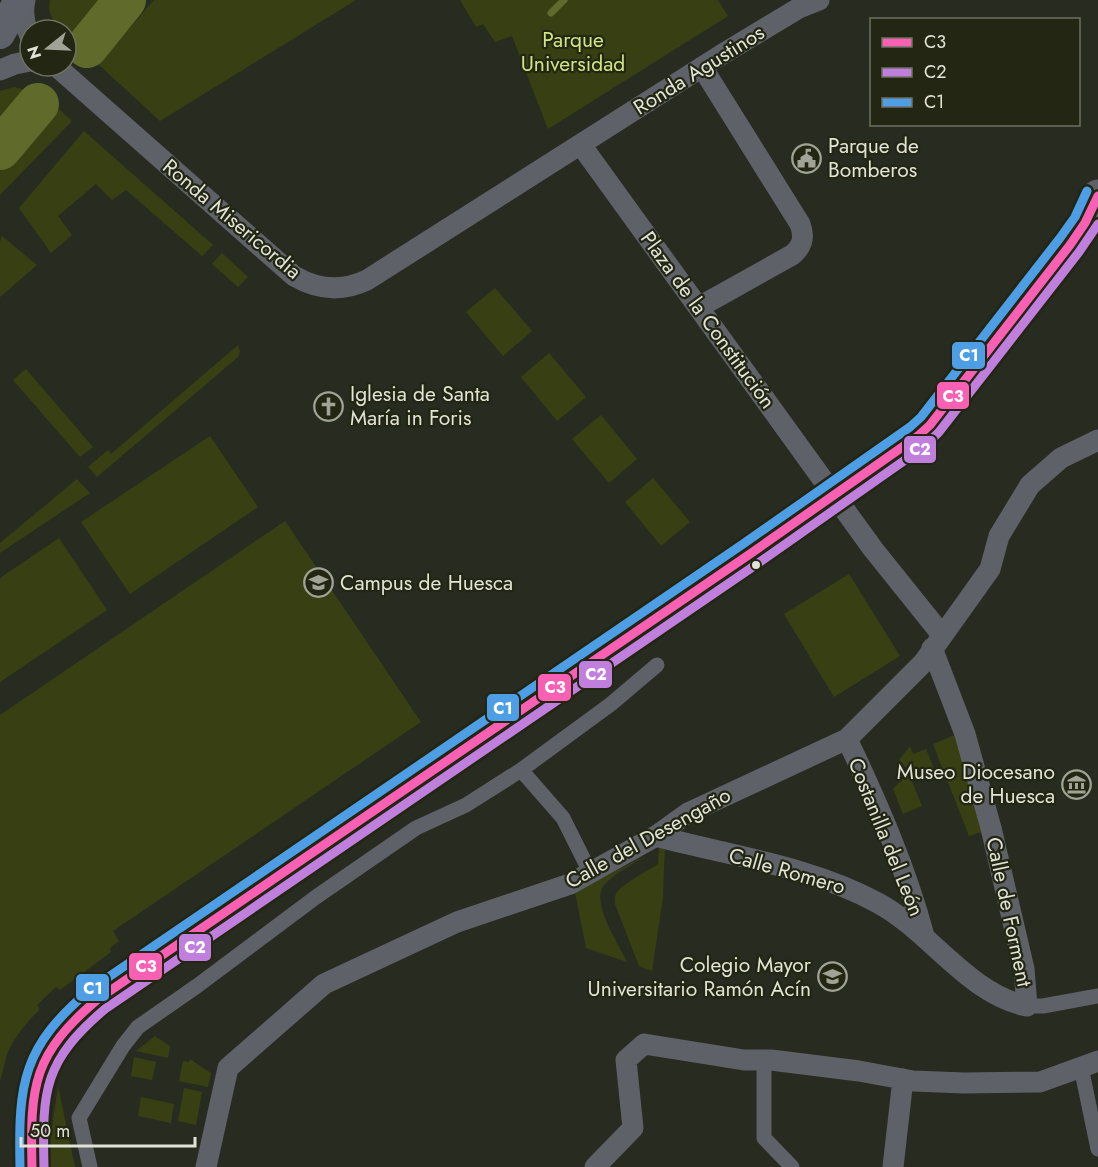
<svg xmlns="http://www.w3.org/2000/svg" width="1098" height="1167" font-family="Jost,sans-serif">
	<rect width="100%" height="100%" fill="#282b20"/>
	<!-- green -->
	<path fill="#384013" d="M50,0H103L71,37L66,30H63C53,21 47,14 50,0Z
		M154,0H356L160,121L98,64Z
		M460,0H718L728,16L548,129L512,36L495,42L483,24L476,27Z
		M14,87L25,90L30,95L0,128V91Z
		M59,109L72,121L0,195V171Z
		M84,131L213,245L202,256L126,190L112,200L96,184L58,216L72,235L51,253L19,208Z
		M2,236L37,265L0,297V241Z
		M222,253L248,277L238,287L212,264Z
		M495,288L532,331L503,356L466,312Z
		M238,345L240,352L238,357L97,477L88,467L108,450L111,454Z
		M549,353L586,397L557,421L521,377Z
		M26,369L93,447L80,457L13,380Z
		M601,415L637,459L609,483L572,439Z
		M210,436L258,507L130,594L81,522Z
		M653,478L690,522L661,546L625,502Z
		M77,479L90,493L0,553V543Z
		M285,521L421,722L113,931L119,941L110,948L111,952L60,990L56,987L37,1005L40,1009C27,1022 13,1038 7,1055C5,1061 3,1073 0,1081V715Z
		M59,538L107,610L0,682V578Z
		M849,574L900,656L834,697L784,614Z
		M957,734L982,832L969,836L933,744Z
		M910,746L913,754L926,749L934,769L911,779L922,806L903,814L893,789L910,771L899,760Z
		M665,844L663,897L652,971L639,966L615,904C615,900 614,898 616,894C621,884 648,871 658,864L659,847Z
		M647,855C633,864 615,873 604,885C590,902 619,945 627,962L586,948L575,892Z
		M155,1036L170,1046L168,1058L136,1051Z
		M134,1057L156,1062L152,1080L131,1076Z
		M190,1059L211,1073L208,1087L179,1081L183,1061L189,1062Z
		M58,1086L75,1167H50L49,1148Z
		M184,1088L202,1092L196,1125L178,1121Z
		M141,1097L174,1104L171,1123L138,1116Z"/>
	<g fill="none" stroke-linecap="round" stroke-linejoin="round">
		<!-- stream -->
		<path stroke="#606b2b" stroke-width="7" d="M551,13L564,0"/>
		<!-- river -->
		<path stroke="#606b2b" stroke-width="42" d="M87,47L125,0
			M0,149L38,104"/>
		<!-- pedestrian -->
		<path stroke="#5e6168" stroke-width="15" d="M521,770L563,818L590,872
			M1027,1006H1043L1098,996
			M764,1060V1138L792,1167
			M1081,1067L1098,1149
			M90,1167L79,1118L123,1046L138,1027L197,986L316,897L416,828L466,805L521,770L611,704L657,665"/>
		<!-- minor -->
		<path stroke="#5e6168" stroke-width="21" d="M25,0C22,13 24,24 30,36
			M56,66L294,276C318,290 342,292 367,280L721,55L799,8L819,0
			M0,70L15,64L30,61
			M581,145L873,549L942,635
			M699,307L792,255C803,246 805,237 800,224L702,67
			M847,739C877,802 906,868 924,936
			M656,836C731,856 810,866 878,903C930,931 969,995 1027,1006L1024,969L991,828L965,734L932,648
			M206,1167L228,1068L324,984L457,922L570,884L656,836L688,813L847,739L923,663L990,569L999,536L1030,485L1061,458L1098,440
			M595,1167L633,1128L626,1060L644,1044L744,1060H771L859,1071L913,1081L964,1083L1040,1082L1098,1061
			M893,1167L903,1079"/>
		<!-- secondary -->
		<path stroke="#5f626b" stroke-width="30" d="M0,34L19,0"/>
		<!-- primary -->
		<path stroke="#5e6167" stroke-width="33" d="M32,1167C29,1088 32,1050 98,999L750,554L918,436L930,425L1070,245L1085,223L1098,196"/>
		<defs>
			<path id="bus-1" d="M32,1167C30,1085 33,1054 98,999L750,554L918,436L930,425L1070,245L1085,223L1098,196"/>
			<path id="bus-2" d="M44,1167C42,1089 44,1061 105,1009L757,564L925,446L939,432L1079,252L1098,224"/>
			<path id="bus-3" d="M20,1167C18,1082 23,1046 91,989L743,544L910,427L921,417L1060,238L1075,217L1087,191"/>
		</defs>
		<!-- bus-1 casing -->
		<use href="#bus-1" stroke="#222612" stroke-width="14"/>
		<!-- bus-2 casing -->
		<use href="#bus-2" stroke="#222612" stroke-width="14"/>
		<!-- bus-3 casing -->
		<use href="#bus-3" stroke="#222612" stroke-width="14"/>
		<!-- bus-1 -->
		<use href="#bus-1" stroke="#f860b3" stroke-width="9"/>
		<!-- bus-2 -->
		<use href="#bus-2" stroke="#c07fdc" stroke-width="9"/>
		<!-- bus-3 -->
		<use href="#bus-3" stroke="#4d9ee5" stroke-width="9"/>
	</g>
	<!-- icons -->
	<defs>
		<symbol id="civic-ring" viewBox="-11 -11 22 22"><circle r="9.5" fill="#222612" stroke="#a0a396" stroke-width="1.5"/><path d="M-.6-6.5H3V-4.5H.6V-3L4-1V1h2V6H-6V1h2V-1L-.6-3ZM-1.2 2.5V6h2.4V2.5Z" fill="#a0a396"/></symbol>
		<symbol id="church-ring" viewBox="-11 -11 22 22"><circle r="9.5" fill="#222612" stroke="#a0a396" stroke-width="1.5"/><path d="M-1.2-6h2.4v3.5h3.3v2.4h-3.3V6h-2.4V-.1h-3.3v-2.4h3.3Z" fill="#a0a396"/></symbol>
		<symbol id="university-ring" viewBox="-11 -11 22 22"><circle r="9.5" fill="#222612" stroke="#a0a396" stroke-width="1.5"/><path d="M0-5L7-2L0 1L-7-2ZM-4 1L0 2.5L4 1V4Q0 6-4 4Z" fill="#a0a396"/></symbol>
		<symbol id="museum-ring" viewBox="-11 -11 22 22"><circle r="9.5" fill="#222612" stroke="#a0a396" stroke-width="1.5"/><path d="M0-6L6-3V-2H-6V-3ZM-5-1h2V3h-2ZM-1-1h2V3h-2ZM3-1h2V3H3ZM-6 4H6V6H-6Z" fill="#a0a396"/></symbol>
	</defs>
	<g fill-rule="evenodd">
		<use href="#civic-ring" x="790" y="142" width="33" height="33"/>
		<use href="#church-ring" x="312" y="390" width="33" height="33"/>
		<use href="#university-ring" x="302" y="566" width="33" height="33"/>
		<use href="#museum-ring" x="1060" y="768" width="33" height="33"/>
		<use href="#university-ring" x="816" y="960" width="33" height="33"/>
	</g>
	<!-- markers -->
	<circle fill="#e0e3d6" stroke="#222612" stroke-width="2" cx="756" cy="565" r="5"/>
	<g text-anchor="middle" dominant-baseline="central" stroke-width="4.5" stroke-linejoin="round" paint-order="stroke">
		<!-- park labels -->
		<g font-size="21" fill="#d0e482" stroke="#222612">
			<text x="573" y="40">Parque<tspan x="573" dy="24">Universidad</tspan></text>
		</g>
		<!-- street labels -->
		<g font-size="21" fill="#e0e3d6" stroke="#222612">
			<text transform="translate(699 70) rotate(-32)">Ronda Agustinos</text>
			<text transform="translate(232 219) rotate(40)">Ronda Misericordia</text>
			<text transform="translate(708 320) rotate(54)">Plaza de la Constitución</text>
			<text transform="translate(886 837) rotate(68)">Costanilla del León</text>
			<text transform="translate(648 838) rotate(-29)">Calle del Desengaño</text>
			<text transform="translate(787 871) rotate(16)">Calle Romero</text>
			<text transform="translate(1009 912) rotate(78)">Calle de Forment</text>
		</g>
		<!-- poi labels -->
		<g font-size="21" fill="#e0e3d6" stroke="#222612" text-anchor="start">
			<text x="828" y="146">Parque de<tspan x="828" dy="24">Bomberos</tspan></text>
			<text x="350" y="394">Iglesia de Santa<tspan x="350" dy="24">María in Foris</tspan></text>
			<text x="340" y="583">Campus de Huesca</text>
			<text x="1055" y="772" text-anchor="end">Museo Diocesano<tspan x="1055" dy="24">de Huesca</tspan></text>
			<text x="811" y="965" text-anchor="end">Colegio Mayor<tspan x="811" dy="24">Universitario Ramón Acín</tspan></text>
		</g>
	</g>
	<g stroke="#222612" stroke-width="2">
		<rect x="951" y="341" width="35" height="29" rx="6" fill="#4d9ee5"/>
		<rect x="936" y="381" width="34" height="29" rx="6" fill="#f860b3"/>
		<rect x="903" y="435" width="34" height="29" rx="6" fill="#c07fdc"/>
		<rect x="578" y="660" width="35" height="29" rx="6" fill="#c07fdc"/>
		<rect x="537" y="673" width="35" height="29" rx="6" fill="#f860b3"/>
		<rect x="486" y="693" width="34" height="29" rx="6" fill="#4d9ee5"/>
		<rect x="178" y="933" width="34" height="29" rx="6" fill="#c07fdc"/>
		<rect x="128" y="952" width="35" height="29" rx="6" fill="#f860b3"/>
		<rect x="75" y="973" width="35" height="29" rx="6" fill="#4d9ee5"/>
	</g>
	<g font-size="16" text-anchor="middle" font-weight="bold" fill="#fff">
		<text x="969" y="361">C1</text>
		<text x="953" y="402">C3</text>
		<text x="920" y="455">C2</text>
		<text x="596" y="680">C2</text>
		<text x="555" y="693">C3</text>
		<text x="503" y="714">C1</text>
		<text x="195" y="953">C2</text>
		<text x="146" y="972">C3</text>
		<text x="93" y="994">C1</text>
	</g>
	<!-- legend -->
	<rect x="870" y="18" width="210" height="108" fill="#222612" stroke="#6e7260" stroke-width="1.5"/>
	<rect x="882" y="38" width="30" height="9" fill="#f860b3" stroke="#6e7260" stroke-width="1.5"/>
	<text x="924" y="48" font-size="18" fill="#e0e3d6">C3</text>
	<rect x="882" y="68" width="30" height="9" fill="#c07fdc" stroke="#6e7260" stroke-width="1.5"/>
	<text x="924" y="78" font-size="18" fill="#e0e3d6">C2</text>
	<rect x="882" y="98" width="30" height="9" fill="#4d9ee5" stroke="#6e7260" stroke-width="1.5"/>
	<text x="924" y="108" font-size="18" fill="#e0e3d6">C1</text>
	<!-- north arrow -->
	<g transform="translate(48 48) rotate(252)"><circle r="28" fill="#222612" stroke="#6e7260" stroke-width="1.5"/>
	<path d="M0-4.5L10 22L0 15L-10 22Z" fill="#a0a396"/>
	<text y="-9" font-size="16" font-weight="bold" text-anchor="middle" fill="#e0e3d6">N</text>
	</g>
	<!-- scale -->
	<path d="M21 1137v9h174v-9" fill="none" stroke="#e0e3d6" stroke-width="3"/>
	<text x="30" y="1137" font-size="18" fill="#e0e3d6" stroke="#222612" stroke-width="4.5" paint-order="stroke">50 m</text>
</svg>
